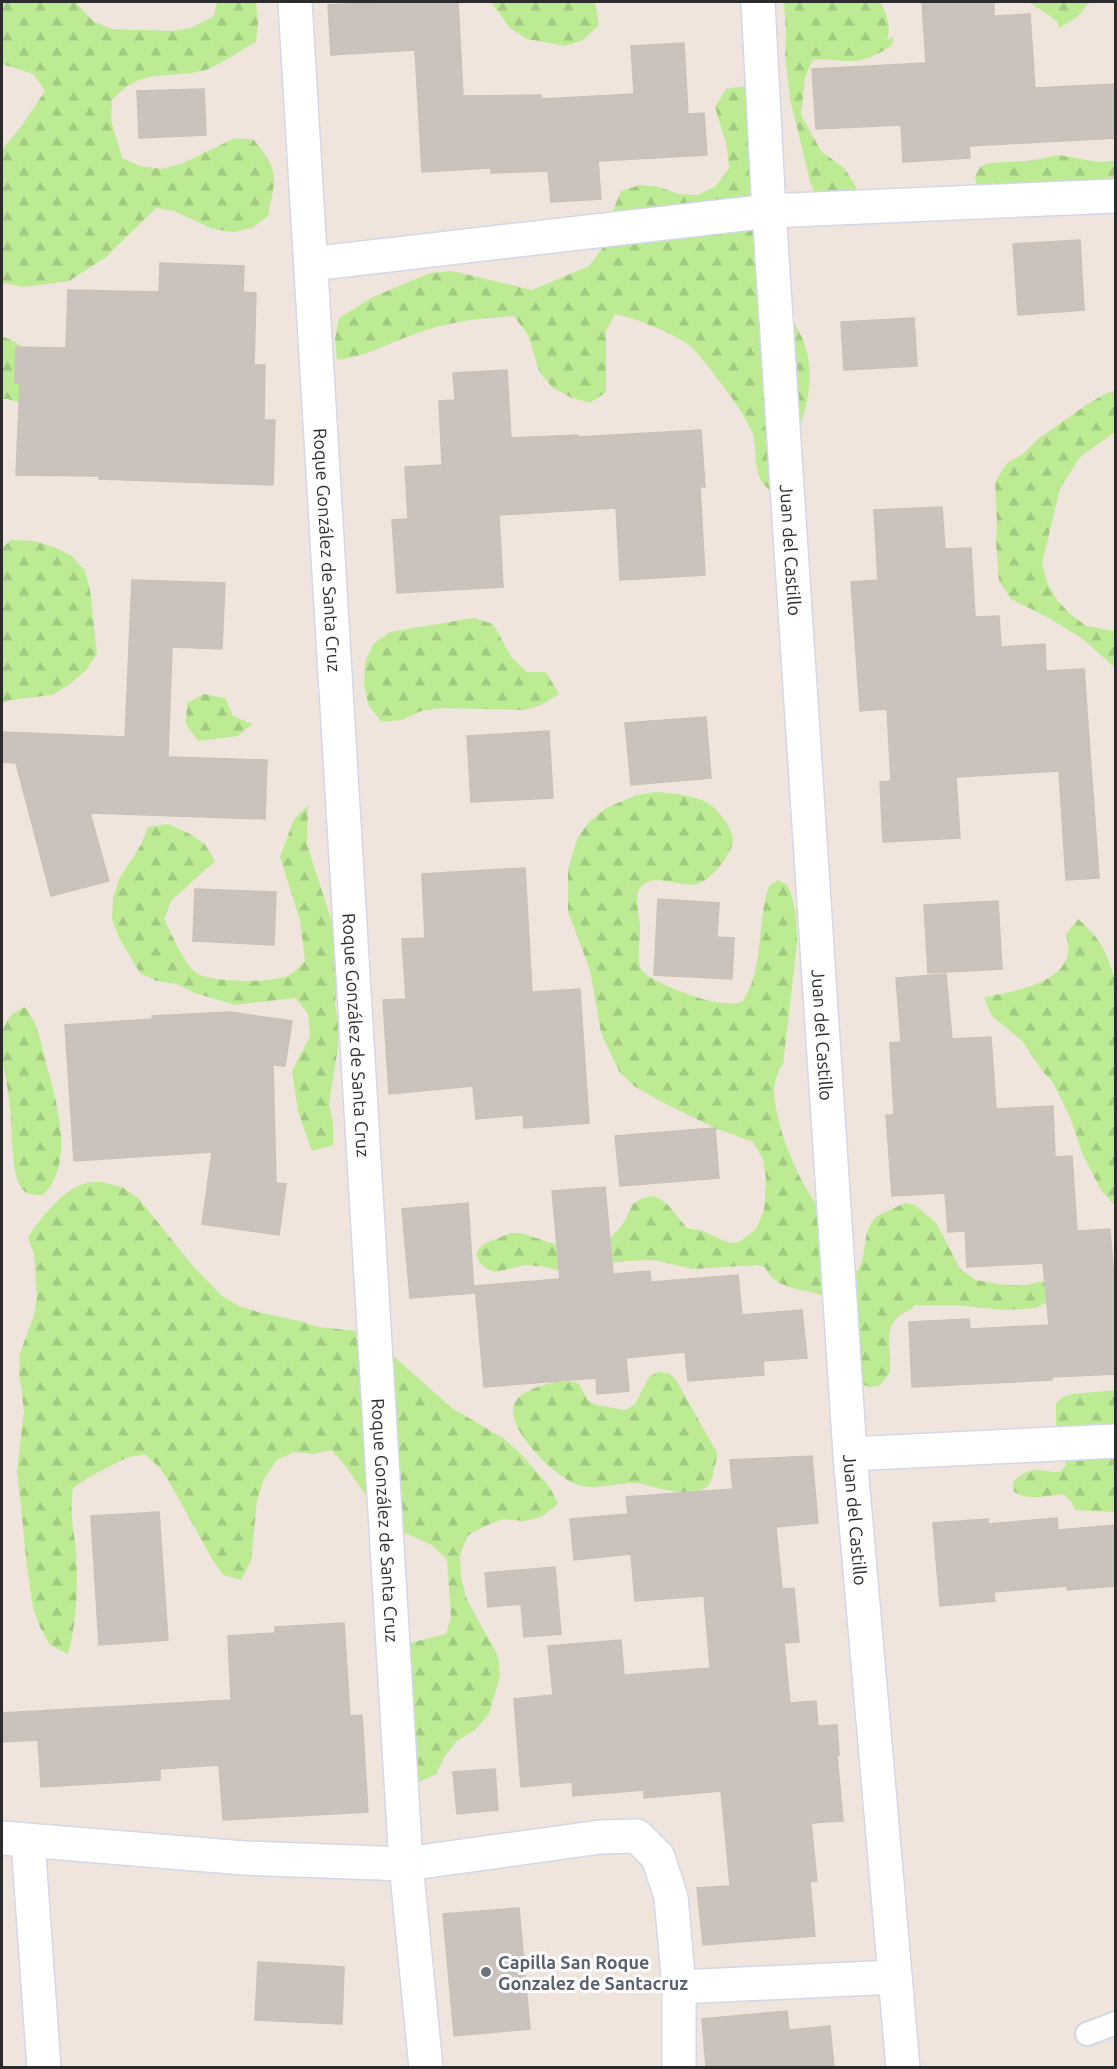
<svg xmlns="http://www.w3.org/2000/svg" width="1117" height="2069" font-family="Ubuntu,sans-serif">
	<defs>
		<pattern id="forest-firs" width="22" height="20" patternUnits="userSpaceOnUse" patternTransform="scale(1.5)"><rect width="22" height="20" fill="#bceb94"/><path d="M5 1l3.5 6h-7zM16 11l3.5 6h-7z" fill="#a2ca80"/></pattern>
	</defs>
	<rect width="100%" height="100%" fill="#efe5dd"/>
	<!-- forest -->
	<path fill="url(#forest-firs)" d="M2,2H75L93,21L112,29L171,31L191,28L214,16L217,2H256L258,22L256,42C242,49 216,68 202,71C162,80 145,66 112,100L111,120L122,158L140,166L161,169L181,164L235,138L254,140C281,173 275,178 268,216L252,228L234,232L213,229L174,211L156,208L106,257L69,281L24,287L2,283V150L23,124L45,91L33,74L2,64Z
		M491,2H595L599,25L583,40L565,46L527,39L510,28Z
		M784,2H880C887,15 890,23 888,38L884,41L894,37L891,46C877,55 863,62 847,61C835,61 825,58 813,60L805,77L801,115L821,151L845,169L856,187V196L823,211L810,182L790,98L785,56L786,34Z
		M1029,2H1090L1077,17L1059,28L1057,21Z
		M745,86L757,99L779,304C837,365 800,426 773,492C751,480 758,454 753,434C750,419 700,353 688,344C672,333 633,317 615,314L606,331V392L590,403L570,397L553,388L540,373L528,335L514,316C479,318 445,322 412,335C386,344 365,357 337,360L335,339L339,318L373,297L430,273L452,271L532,290L589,266L602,249L605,230L621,191L640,185L659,187L678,194L698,195L716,186L729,168L727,147L715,107L726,89Z
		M1059,155L1098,162L1115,161V193L977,187L975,177L979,168L988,163L1028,161Z
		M2,336L17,343L32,355L47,411L8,399H2Z
		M1115,391V432L1081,456L1060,488L1042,564L1047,582L1057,600L1070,614L1086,626L1115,631V668L1083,639L1049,618L1011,599L999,581L996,542L997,522L995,482L1006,464L1023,454L1038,439L1089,403L1107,393Z
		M11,540L34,541L54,547L72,556L85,571L90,590L97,654L86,670L70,684L52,695L11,700L2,703V548Z
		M474,618L493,624L512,658L527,672H546L559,694L541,705L524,710L441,708L421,711L402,720L382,722L369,706L364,686L365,663L373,644L390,632Z
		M204,694L225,698L233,716L252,724L238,736L198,741L186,724L187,703Z
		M656,792C671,793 701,796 712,806C721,814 733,828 733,841C731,855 711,881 697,884C680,888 652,871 640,888C634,897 639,914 640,924C641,936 636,959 641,969C646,980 690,995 702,999C714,1002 729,1005 742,1002C765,969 756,923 769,886L778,880L787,885L791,893L796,914L797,943L783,1065L780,1067C778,1074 774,1082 774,1090C774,1122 798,1183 819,1207L848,1269L858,1271L862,1262L867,1232L871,1223L877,1216L905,1203L915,1205L937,1224L960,1269L976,1280L1005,1285H1027L1047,1280L1061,1295L1035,1308L1025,1309L1005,1310L954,1305H914L913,1308C908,1311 901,1313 897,1318C883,1331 892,1354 890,1370C888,1377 884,1381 879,1386L870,1387L861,1384L828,1298C807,1287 777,1293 765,1267L756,1265L693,1269L654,1260L625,1261L566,1270H556L547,1267L525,1265L496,1272L487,1269L479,1262L476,1253L482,1245L510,1233H521L560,1246L610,1238L623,1224L633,1204L641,1199L651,1196L660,1199L668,1205L687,1228L703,1231L729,1243L739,1242L756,1229L764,1210L766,1179L763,1159L753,1142L715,1128L662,1102L634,1086L619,1071L601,1033L590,970L568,912V870L577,839L589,822L606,808L637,795Z
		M308,805L307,845L332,922L337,983L335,1003L338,1024V1047L329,1104L333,1123V1145L312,1151L298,1111L292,1071L310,1036L308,1014L296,998L235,1005L195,993L177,984L157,981L140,973L119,938L112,919L113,898L119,879L141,845L148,827L168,824L188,833L204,843L215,861L171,901L164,919C171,933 183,962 195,972C209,983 277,984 291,974C296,971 301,965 305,961L300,920L280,857L294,819Z
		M1078,919C1102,940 1106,951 1115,980V1206L1101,1190L1083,1155L1070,1117L1052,1081L1044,1073L1022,1041L992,1016L984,998C1010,991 1063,985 1068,953C1069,947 1067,940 1066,934Z
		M25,1007C38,1023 41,1043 46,1063C56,1100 76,1163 43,1195C36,1195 27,1195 22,1189C9,1171 13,1120 9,1098C6,1076 0,1056 2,1034C5,1020 12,1012 25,1007Z
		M102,1182L122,1187L139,1199L193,1266L222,1296L239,1306L258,1312L300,1321L318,1327L357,1331L376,1341L452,1408L504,1439L520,1453L549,1486L558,1504L541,1517L524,1521L503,1519L485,1526L467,1536L460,1556L461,1577L467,1600L498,1656L500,1676L489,1714L475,1730L457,1741L445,1756L436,1774L417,1783L406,1644L446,1634L451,1617L447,1559L432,1545L396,1529L380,1516L344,1464L331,1450L313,1454L294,1452L277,1460L264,1479L257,1500L251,1561L241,1580L223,1575L212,1559L171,1485L160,1468L145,1454L126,1458L89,1477L73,1488C69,1514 74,1528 76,1553C78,1586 77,1622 68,1654L50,1645L40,1627L33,1608L27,1567L17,1470L24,1411L19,1373L20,1353L34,1315L37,1297L34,1254L28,1237C40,1219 62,1191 83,1184C89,1182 96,1182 102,1182Z
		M658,1372L669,1373L676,1380L717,1453C717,1462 714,1466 713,1475C705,1509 655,1484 632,1483C613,1483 590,1492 573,1483C551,1473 487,1413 525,1393C541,1384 560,1379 578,1383L588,1400L596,1405L626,1410L635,1404L649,1377Z
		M1115,1390V1512L1075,1510L1071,1501L1063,1494C1045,1496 1030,1501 1014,1492L1013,1482C1030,1464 1039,1472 1060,1472L1066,1465L1056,1423V1404L1062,1397L1073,1394Z"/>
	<!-- building -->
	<path fill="#cac2bc" stroke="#cbc1b6" stroke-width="1.5" d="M383,2H458L463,96L541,95V99L634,94L631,46L684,43L688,114L704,113L707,155L598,161L601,199L551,202L548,171L491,173V168L422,172L415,50L331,55L328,5Z
		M922,2H994V16L1030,14L1035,88L1116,84V138L969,146L970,158L903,162L901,125L816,129L812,69L926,63Z
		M204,89L206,135L139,138L137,91Z
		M1080,240L1084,310L1018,315L1013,244Z
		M160,263L244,266L243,292L256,293L254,365H265L264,420H275L273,485L99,479V476L16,475L20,383H15L16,347L66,348L68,290L159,292Z
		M914,318L917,366L844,370L841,322Z
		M507,370L511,438L578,435V437L701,430L705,487H700L705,575L620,580L616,508L499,515L503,587L397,593L392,520L408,519L405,467L442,465L439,401L455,400L453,373Z
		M942,507L945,549L971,548L975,617L999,616L1001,647L1045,644L1046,671L1084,669L1099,878L1066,880L1059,771L956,777L960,838L883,842L880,782L891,781L887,709L860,711L851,582L878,580L874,510Z
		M132,580L225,583L222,649L172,647L168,757L267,760L265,819L90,813L109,881L51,896L16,763L2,762V732L125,737Z
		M706,717L711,778L631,785L625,723Z
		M549,731L553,798L471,802L467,736Z
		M525,868L532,992L580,989L589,1123L524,1128L523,1115L476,1119L473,1086L389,1094L383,1000L406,999L402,939L425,938L422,874Z
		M195,889L276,892L274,945L193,941Z
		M658,899L719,903L717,937L734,938L732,979L654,975Z
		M998,901L1002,969L928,973L924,905Z
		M946,974L952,1039L991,1037L996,1109L1053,1106L1055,1157L1072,1156L1077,1231L1110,1229L1116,1303V1374L1052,1377V1380L912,1387L909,1322L969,1319L970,1329L1049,1325L1043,1263L967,1267L965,1231L948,1232L945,1193L892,1196L886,1115H894L890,1043L901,1042L896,978Z
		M230,1012L292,1021L285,1066L273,1065L276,1183L286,1184L279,1235L202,1224L212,1152L74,1161L65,1025L153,1019L152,1016Z
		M715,1128L719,1178L620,1186L615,1136Z
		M605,1187L613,1274L650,1271L651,1282L738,1275L742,1315L802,1310L807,1358L763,1361L764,1375L688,1381L685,1352L626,1358L629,1391L597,1394L596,1378L484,1387L475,1286L560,1279L552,1191Z
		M468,1203L474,1293L410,1298L402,1209Z
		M812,1456L818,1523L776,1527L782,1589L794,1588L799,1642L784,1643L790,1703L816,1701L818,1726L837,1725L839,1755H837L843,1821L811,1823L817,1881L810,1882L815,1936L703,1945L697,1888L730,1886L721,1791L644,1798V1790L573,1796L572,1782L521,1787L514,1699L553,1695L548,1646L621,1640L624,1675L710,1668L704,1596L635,1601L631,1554L574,1560L570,1519L628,1514L626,1497L733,1489L730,1460Z
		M159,1512L168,1640L99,1645L91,1516Z
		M1057,1518L1058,1530L1116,1525V1586L1067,1590V1586L994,1592L995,1601L940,1606L933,1523L988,1519V1524Z
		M555,1567L561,1634L524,1637L521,1604L488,1607L485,1573Z
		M344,1623L350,1716L362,1715L368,1812L223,1820L219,1765L160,1769V1780L41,1787L38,1740L2,1742V1713L231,1700L228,1636L275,1633V1627Z
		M495,1769L498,1810L457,1814L453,1772Z
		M519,1908L530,2029L454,2036L443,1914Z
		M258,1962L344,1967L342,2024L255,2020Z
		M787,2011L789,2030L830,2026L834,2067H706L702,2019Z"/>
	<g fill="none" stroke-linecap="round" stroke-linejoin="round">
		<defs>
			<path id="lane" d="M1087,2034L1116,2023"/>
			<g id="street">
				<path id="s1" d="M295,2L406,1864L426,2068"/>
				<path id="s2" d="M758,2L769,211L850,1454L903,2068"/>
				<path d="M311,264L769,211L1116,196"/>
				<path d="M850,1454L1116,1441"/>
				<path d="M2,1838L244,1858L406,1864L600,1837L637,1836L658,1857L671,1897L679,1987V2068"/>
				<path d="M28,1841L44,2068"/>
				<path d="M679,1987L895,1977"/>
			</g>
		</defs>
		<!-- lane casing -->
		<use href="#lane" stroke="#d2d8e6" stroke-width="26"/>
		<!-- street casing -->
		<use href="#street" stroke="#d2d8e6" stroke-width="36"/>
		<!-- lane -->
		<use href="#lane" stroke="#fff" stroke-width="22"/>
		<!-- street -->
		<use href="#street" stroke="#fff" stroke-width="33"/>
	</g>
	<!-- markers -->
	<circle fill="#6b7280" stroke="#fff" stroke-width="2" cx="486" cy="1972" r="6"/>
	<g text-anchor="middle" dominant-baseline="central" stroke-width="6" stroke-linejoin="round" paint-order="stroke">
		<!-- street labels -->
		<g font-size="18" fill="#2c2c2c" stroke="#fff">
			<text stroke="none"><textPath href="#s1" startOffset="549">Roque González de Santa Cruz</textPath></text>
			<text stroke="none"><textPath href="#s2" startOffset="549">Juan del Castillo</textPath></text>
			<text stroke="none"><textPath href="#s1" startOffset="1035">Roque González de Santa Cruz</textPath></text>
			<text stroke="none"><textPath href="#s2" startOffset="1035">Juan del Castillo</textPath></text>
			<text stroke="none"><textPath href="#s1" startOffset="1521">Roque González de Santa Cruz</textPath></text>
			<text stroke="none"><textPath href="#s2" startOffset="1521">Juan del Castillo</textPath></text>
		</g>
		<!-- worship labels -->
		<g font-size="18" font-weight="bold" fill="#5b616d" stroke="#fff" text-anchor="start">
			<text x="498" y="1962">Capilla San Roque<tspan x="498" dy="21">Gonzalez de Santacruz</tspan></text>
		</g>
	</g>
	<!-- border -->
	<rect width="1117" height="2069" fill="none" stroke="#2c2c2c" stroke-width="6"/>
</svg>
